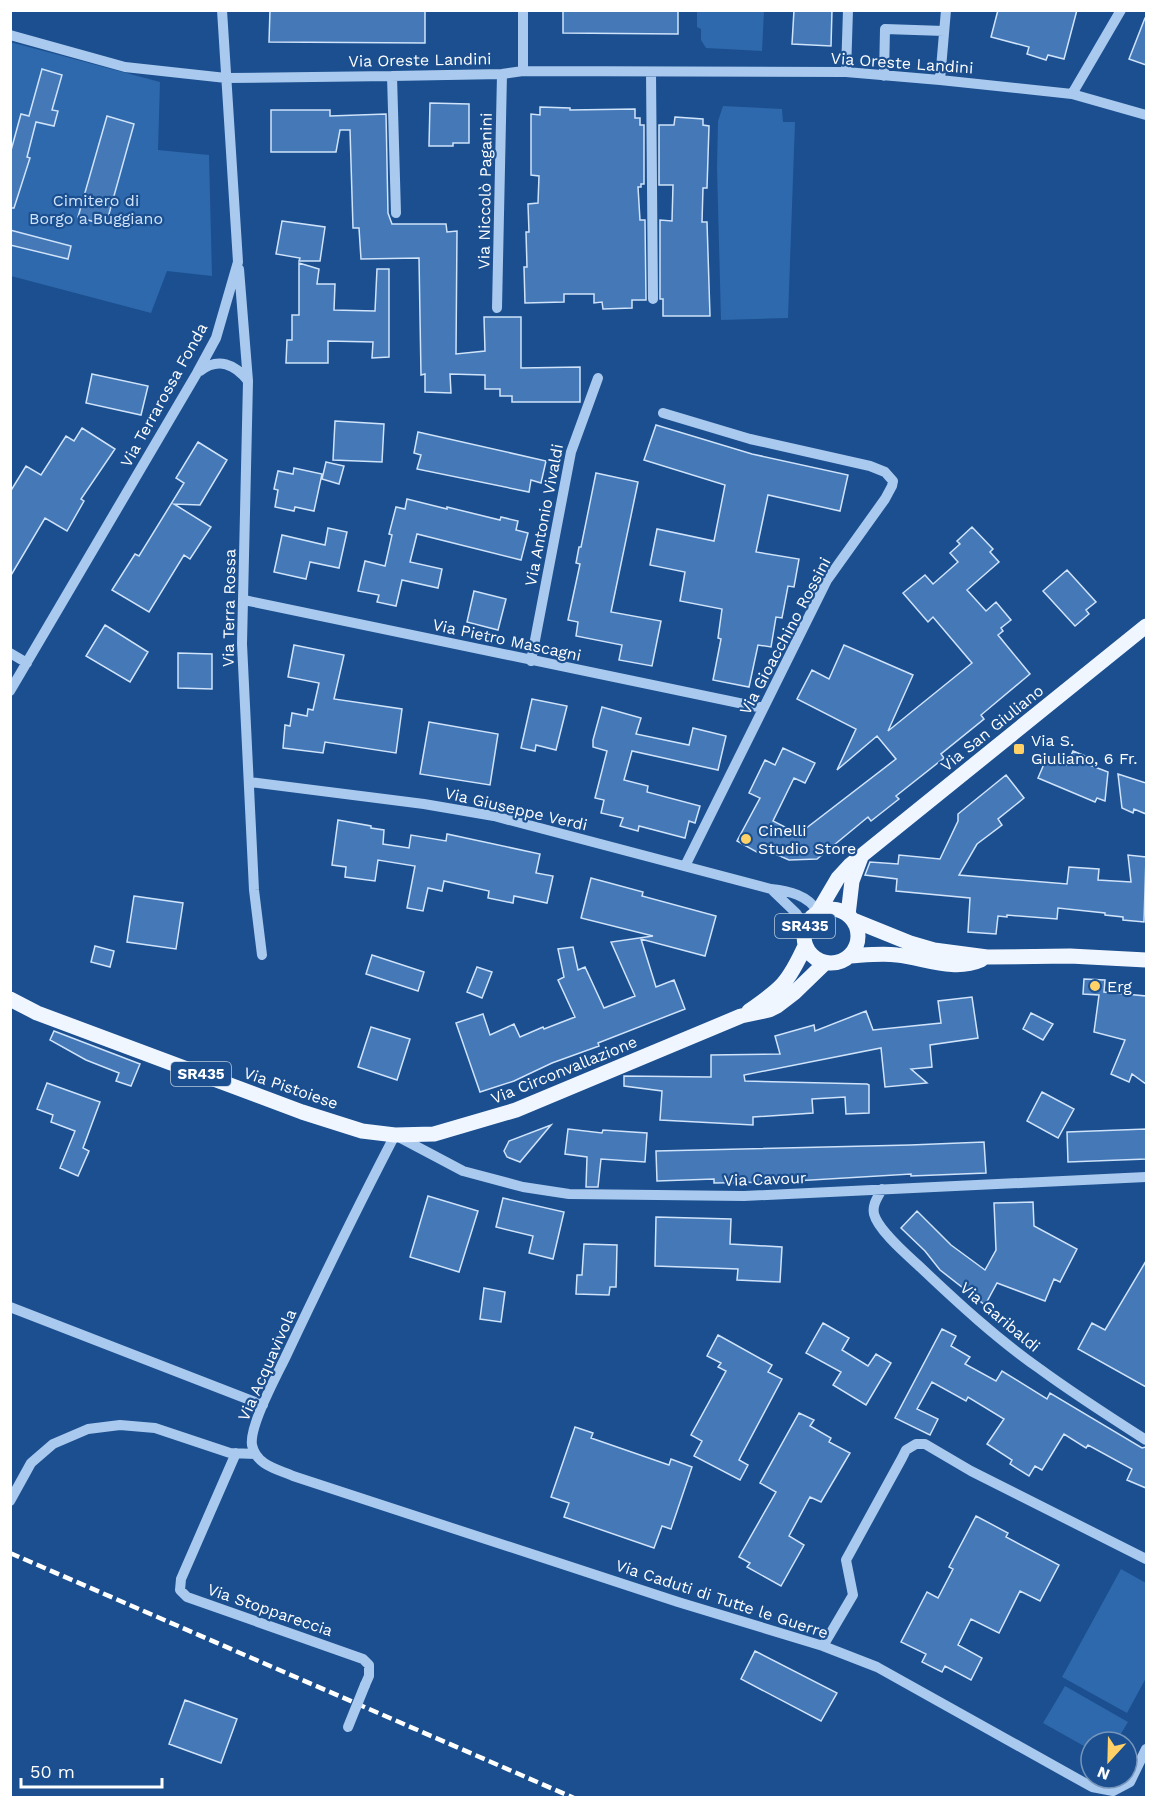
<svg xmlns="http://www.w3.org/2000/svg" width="1157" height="1808" font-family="'Work Sans',sans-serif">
	<rect width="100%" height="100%" fill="#1b4f8f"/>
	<!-- green -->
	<path fill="#2e69ad" d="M697,11H764L762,51L706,48L701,40V29L697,27Z
		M10,42L160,82L158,150L209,155L212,276L167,271L151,313L11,276Z
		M723,106L782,109L783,122H795L788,318L721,320L717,168L718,121Z
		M1121,1569L1146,1583V1678L1127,1713L1062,1677Z
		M1065,1686L1128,1722L1116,1742H1091V1750L1043,1723Z"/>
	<!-- building -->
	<path fill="#4478b7" stroke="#cfe3fa" stroke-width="1.5" d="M270,10H425V43L269,42Z
		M563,10H678V34L563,33Z
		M794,10H832L831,46L792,44Z
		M998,10H1077L1064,59L1048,55L1046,60L1027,54L1029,47L991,37Z
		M1145,18H1146V65L1129,59Z
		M42,69L62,75L52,110L58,111L54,126L36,122L27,157L30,158L14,208H10V154L21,114L29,116Z
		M430,103L469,104V143H453V146H429Z
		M540,107L570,108V110L635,109V118H640V125H644V184H641V187H638L640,220H645L646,300H632V308L603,309L602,302L594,303V294H564V302L525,303L524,267H527L526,232H529L528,204L538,203L539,176L531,175V114L540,115Z
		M271,110H330V116L386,114L388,213L392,224H446L447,232L457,231L456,354L485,351L484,317H521V368L580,367V402H512V396H500V389H485V375L450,374L451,393L425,392V374L421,375L419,258L361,259L359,228H353L350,130H340L336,152H271Z
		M107,116L134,124L107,221L99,219L98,223L78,217Z
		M675,117L703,119V125L709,126L707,188H703L702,222H707L710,316H663V299H660V220L672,221L673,185H659V125H674Z
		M282,221L325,227L320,261H299L300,258L276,254Z
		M10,230L71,246L68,259L10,245Z
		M299,263L319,269L317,284H335L334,310L375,311L377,269H389V357L372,358L373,342L328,341V363H286L287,340H292V315H299Z
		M92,374L148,386L141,415L86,403Z
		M335,421L384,424L382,462L333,460Z
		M656,425L752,454L848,475L840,511L768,495L756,552L799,559L794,587L788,586L782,618L776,617L771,647L758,645L749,687L713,680L721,639L718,638L722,609L680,601L685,572L650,565L657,529L714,541L725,485L644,460Z
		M82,428L115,449L81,499L84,501L67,531L45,518L10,577V492L26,466L41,475L66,436L74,441Z
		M418,432L546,461L541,483L531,480L529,492L417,469L421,455L414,453Z
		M198,442L227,460L200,505L174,504L211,527L190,559L184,555L149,612L112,590L135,554L139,556L184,483L176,478Z
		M326,462L344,466L339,484L322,479Z
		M294,468L322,474L314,511L295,507L294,511L275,507L278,490L274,489L278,471L293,474Z
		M596,473L638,482L611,612L661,621L652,666L619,660L622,645L576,636L578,622L568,620L580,564L576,563L579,547H581Z
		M407,499L447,509V507L500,520L501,517L518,521L516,530L528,533L521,560L417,534L410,562L442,569L438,588L402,580L396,606L377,602L379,595L358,591L365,561L385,566L392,535L389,534L396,507L405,509Z
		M972,527L993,549L990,552L999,562L967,590L986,611L996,602L1011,620L1001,628L1003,631L998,635L1030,674L981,715L984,719L941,754L944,758L896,796L899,799L871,821L868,817L817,859L789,860L764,849L762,855L737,841L760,798L749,793L765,760L775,765L783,748L815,763L805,783L794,778L773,821L791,830L796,836L896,759L877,736L837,770L856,729L797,699L812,670L829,679L844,645L913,675L888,731L972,663L933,617L928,622L903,593L925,575L933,584L958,562L950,553L960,544L957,541Z
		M328,528L347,532L339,568L310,562L306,579L274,572L282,535L325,545Z
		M1067,570L1096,602L1086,610L1089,614L1075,626L1043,591Z
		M474,591L506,599L498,630L467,622Z
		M105,625L148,652L130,682L86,656Z
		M294,645L344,655L334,699L402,709L396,753L325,742L323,753L283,748L285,725L290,726L292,713L307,716L308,709L313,710L319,683L288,677Z
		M178,653L212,654V689L178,688Z
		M532,699L567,706L556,750L536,745L535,751L521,748Z
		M602,707L641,718L636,734L689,745L693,728L726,736L718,770L632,751L624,780L648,786L647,792L700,806L695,823L689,821L685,838L639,826L638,831L620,826L623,818L601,813L604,800L595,798L607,751L593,747V740Z
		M429,722L498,734L490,785L420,774Z
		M1073,751L1090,758L1087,764L1108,772L1105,801L1097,798L1095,802L1038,778L1047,757L1067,765Z
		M1118,774L1146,783V814L1134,809L1133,813L1122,808Z
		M1006,775L1024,798L998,819L1002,825L977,844L959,875L1067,884L1069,867L1099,869L1098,880L1131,882L1128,855L1146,857L1144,922L1123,920V917L1105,915V913L1058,908L1057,919L1007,915V917L998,916L996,934L968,932L970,898L896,891L897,879L865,875L870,862L898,864L899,855L940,859L958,821V814Z
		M338,820L371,826V828L384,830L383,844L409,848L411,835L446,841L447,834L540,854L536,873L553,876L547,903L514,896L513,903L488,898L489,891L444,881L442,891L428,888L423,911L407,908L415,866L378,860L375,881L345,877L346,867L332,865Z
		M591,878L643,892L642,896L716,916L705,956L641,939L656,987L674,980L685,1009L598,1043L599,1046L552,1063L514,1081L480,1092L456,1023L483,1014L490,1035L514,1024L520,1037L543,1027L544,1029L575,1017L558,980L564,977L558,949L573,947L578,970L585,967L604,1008L635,996L611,942L653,936L581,918Z
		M134,896L183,903L176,949L127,942Z
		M95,946L114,951L110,967L91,962Z
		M372,955L424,972L418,991L366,974Z
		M477,967L492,972L482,998L467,992Z
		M1084,979L1105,980L1104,992L1146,996V1084L1132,1074L1129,1082L1111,1074L1125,1040L1094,1032L1099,995L1083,994Z
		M972,997L978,1038L930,1045L932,1067L911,1069L927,1083L885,1087L881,1048L744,1075L745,1081L867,1084L869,1085V1113L846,1114L845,1097L812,1099L813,1113L753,1117V1125L660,1120L662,1091L624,1086V1076L711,1077V1055L780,1054L775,1036L814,1025L815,1031L866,1011L873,1030L941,1023L938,1001Z
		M1031,1013L1053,1024L1043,1040L1023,1029Z
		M371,1027L410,1039L397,1080L358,1067Z
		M54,1031L140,1064L131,1086L116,1081L119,1073L86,1060L50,1040Z
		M47,1083L100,1102L83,1148L89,1151L78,1176L60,1168L75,1131L51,1122L53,1115L37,1109Z
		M1042,1092L1074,1109L1058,1138L1027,1121Z
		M551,1125L520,1162L507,1157L504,1151L509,1141Z
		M568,1129L602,1133L603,1130L647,1133L645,1162L601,1159L598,1187H586L587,1157L565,1154Z
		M1146,1129V1159L1068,1162L1067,1132Z
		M984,1142L986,1173L911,1176V1174L778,1182L714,1183V1179L657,1181L656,1151L910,1145Z
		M428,1196L478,1211L459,1272L410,1257Z
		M503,1198L564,1212L553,1259L529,1253L533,1236L496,1227Z
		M1033,1202L1034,1226L1077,1249L1060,1282L1054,1279L1045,1301L997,1283L985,1305L940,1270L925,1251L901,1228L917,1211L951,1245L985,1270L996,1250L994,1203Z
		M656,1217L731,1219L730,1244L782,1247L780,1282L737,1280L738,1269L655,1266Z
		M584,1244L617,1245L616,1287H610L609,1295L576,1294L577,1275H582Z
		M1146,1261V1387L1078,1349L1092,1323L1105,1330Z
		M484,1288L505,1292L501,1322L480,1319Z
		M823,1323L849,1338L842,1350L868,1366L876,1354L891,1363L866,1405L833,1385L841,1372L806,1353Z
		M942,1329L956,1336L951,1346L970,1357L965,1364L996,1381L1002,1371L1047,1399L1050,1393L1142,1448L1146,1447V1488L1127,1480L1132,1469L1088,1445L1086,1448L1064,1434L1042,1470L1035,1466L1029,1476L1010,1464L1012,1460L987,1444L1004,1419L968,1397L966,1401L932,1382L917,1409L938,1419L930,1435L895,1418Z
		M718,1335L772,1365L768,1372L782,1379L739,1460L748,1465L740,1480L694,1456L702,1441L691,1435L726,1371L718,1367L721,1363L707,1356Z
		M799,1413L814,1420L810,1426L831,1438L829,1442L850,1453L821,1502L810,1497L789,1536L804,1545L781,1586L747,1567L750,1563L739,1557L776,1492L760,1483Z
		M575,1427L593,1433L591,1438L669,1465L671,1459L692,1467L671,1529L662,1526L654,1548L564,1517L569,1503L551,1497Z
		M976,1516L1008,1533L1006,1537L1059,1565L1040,1601L1020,1591L999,1633L971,1619L958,1645L982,1658L971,1680L945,1666L942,1672L922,1662L926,1654L901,1642L927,1592L938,1598L953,1569L949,1567Z
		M755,1651L837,1693L821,1721L741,1679Z
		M185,1700L237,1719L221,1763L169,1744Z"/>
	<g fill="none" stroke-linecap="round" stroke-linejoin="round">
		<!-- minor -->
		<path stroke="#a9c9ee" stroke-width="10" d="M10,35L125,67L226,78L392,76L502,74L523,71L846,72L940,80L1072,94L1146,115
			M523,71V10
			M651,72L653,299
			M846,72L848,10
			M392,76L396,213
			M884,76L885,29L944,31
			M940,80L946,10
			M1072,94L1121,10
			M239,269L248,381L242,644L254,890L262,955
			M497,308L502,74
			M200,371C218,357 235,364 248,381
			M663,413L750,439L870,466L885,472L893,481L892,486L885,499L827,580L685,866
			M244,600L763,708
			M10,653L27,663
			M531,661L571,452L598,378
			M10,691L197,373L216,338L238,262L222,10
			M250,782L424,804L494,816L771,889C789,891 808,895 818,912
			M771,889L796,913L805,927
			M1146,1177L744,1196L569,1194L523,1187L463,1171L395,1135C357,1208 321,1282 286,1356C277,1375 249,1426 252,1445C256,1465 277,1469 293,1476L678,1602L823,1646L877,1667L1092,1787L1113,1791L1130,1782L1146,1749
			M882,1189C878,1197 872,1204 874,1214C878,1230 906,1254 918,1265C957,1302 997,1339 1040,1369C1074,1394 1110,1417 1146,1440
			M10,1307L263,1405
			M236,1453L181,1579L180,1590L187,1597L363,1659L369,1665V1676L365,1685
			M10,1501L31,1463L53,1444L88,1429L120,1425L155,1428L230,1453L255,1454
			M823,1646L853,1595L846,1560L902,1458L906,1450L916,1444H925L971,1471L1146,1559"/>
		<!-- major -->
		<path stroke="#f0f6ff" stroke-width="15" d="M804 936a27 27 0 1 1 54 0a27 27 0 1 1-54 0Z
			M818,912L838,878L850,865L1146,626
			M848,915L852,881L861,857
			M853,920L910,943L934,950L987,957L1070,956L1146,960
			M850,956C866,955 882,953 897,955C925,958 954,972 981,960
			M10,999L37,1013L302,1112L362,1131L395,1135L434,1134L516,1110L741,1016L769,1010L777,1006L794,993L825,963
			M749,1011C782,988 788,983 805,946"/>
		<!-- rail -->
		<path stroke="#fff" stroke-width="4.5" stroke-dasharray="10 4.5" stroke-linecap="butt" d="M10,1553L574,1798"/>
		<!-- minor-bridge -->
		<path stroke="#a9c9ee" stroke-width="10" d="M348,1727L365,1685"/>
	</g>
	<!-- markers -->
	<g fill="#ffd166" stroke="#1b4f8f" stroke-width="2">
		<rect x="1013" y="743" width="12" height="12" rx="3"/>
		<circle cx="746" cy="839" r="6"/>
		<circle cx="1095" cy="986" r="6"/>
	</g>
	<g text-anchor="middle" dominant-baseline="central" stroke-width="4.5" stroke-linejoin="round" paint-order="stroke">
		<!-- shield labels -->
		<g fill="#1b4f8f" stroke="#bbcadd" stroke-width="1.5">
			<rect x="775" y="914" width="60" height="24" rx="4.5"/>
			<rect x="171" y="1062" width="60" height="24" rx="4.5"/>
		</g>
		<g font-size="15" font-weight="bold" fill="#fff">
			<text x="805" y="926">SR435</text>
			<text x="201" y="1074">SR435</text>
		</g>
		<!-- street labels -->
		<g font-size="16" fill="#fff" stroke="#1b4f8f">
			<text transform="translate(420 60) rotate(-1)">Via Oreste Landini</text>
			<text transform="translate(902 63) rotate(4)">Via Oreste Landini</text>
			<text transform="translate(485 191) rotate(-89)">Via Niccolò Paganini</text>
			<text transform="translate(164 395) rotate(-61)">Via Terrarossa Fonda</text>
			<text transform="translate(544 515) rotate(-79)">Via Antonio Vivaldi</text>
			<text transform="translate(229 608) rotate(-89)">Via Terra Rossa</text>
			<text transform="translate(785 636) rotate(-62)">Via Gioacchino Rossini</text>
			<text transform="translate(507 640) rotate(12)">Via Pietro Mascagni</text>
			<text transform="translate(992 728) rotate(-39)">Via San Giuliano</text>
			<text transform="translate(516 809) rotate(13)">Via Giuseppe Verdi</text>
			<text transform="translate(564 1070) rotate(-22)">Via Circonvallazione</text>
			<text transform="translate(291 1088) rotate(19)">Via Pistoiese</text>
			<text transform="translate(765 1179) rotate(-2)">Via Cavour</text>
			<text transform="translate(1000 1317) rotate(40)">Via Garibaldi</text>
			<text transform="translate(267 1365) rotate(-66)">Via Acquavivola</text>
			<text transform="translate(722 1599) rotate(18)">Via Caduti di Tutte le Guerre</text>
			<text transform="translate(270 1610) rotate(19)">Via Stoppareccia</text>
		</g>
		<!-- park labels -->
		<g font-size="16" fill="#cfe3fa" stroke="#1b4f8f">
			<text x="96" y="200">Cimitero di<tspan x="96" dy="18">Borgo a Buggiano</tspan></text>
		</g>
		<!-- poi labels -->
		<g font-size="16" fill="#fff" stroke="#1b4f8f" text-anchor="start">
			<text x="1031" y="740">Via S.<tspan x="1031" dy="18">Giuliano, 6 Fr.</tspan></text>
			<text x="758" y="830">Cinelli<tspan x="758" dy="18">Studio Store</tspan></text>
			<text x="1107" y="986">Erg</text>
		</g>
	</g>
	<!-- border -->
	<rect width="1157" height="1808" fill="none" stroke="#ffffff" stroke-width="24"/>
	<!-- north arrow -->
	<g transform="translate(1109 1760) rotate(202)"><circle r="28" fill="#1b4f8f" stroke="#7695bc" stroke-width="1.5"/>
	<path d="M0-4.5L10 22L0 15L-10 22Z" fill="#ffd166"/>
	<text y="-9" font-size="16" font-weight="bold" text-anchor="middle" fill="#ffffff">N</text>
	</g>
	<!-- scale -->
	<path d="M21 1778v9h141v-9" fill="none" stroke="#ffffff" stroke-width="3"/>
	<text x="30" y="1778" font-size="18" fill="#ffffff" stroke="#1b4f8f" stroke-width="4.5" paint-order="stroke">50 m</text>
</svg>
